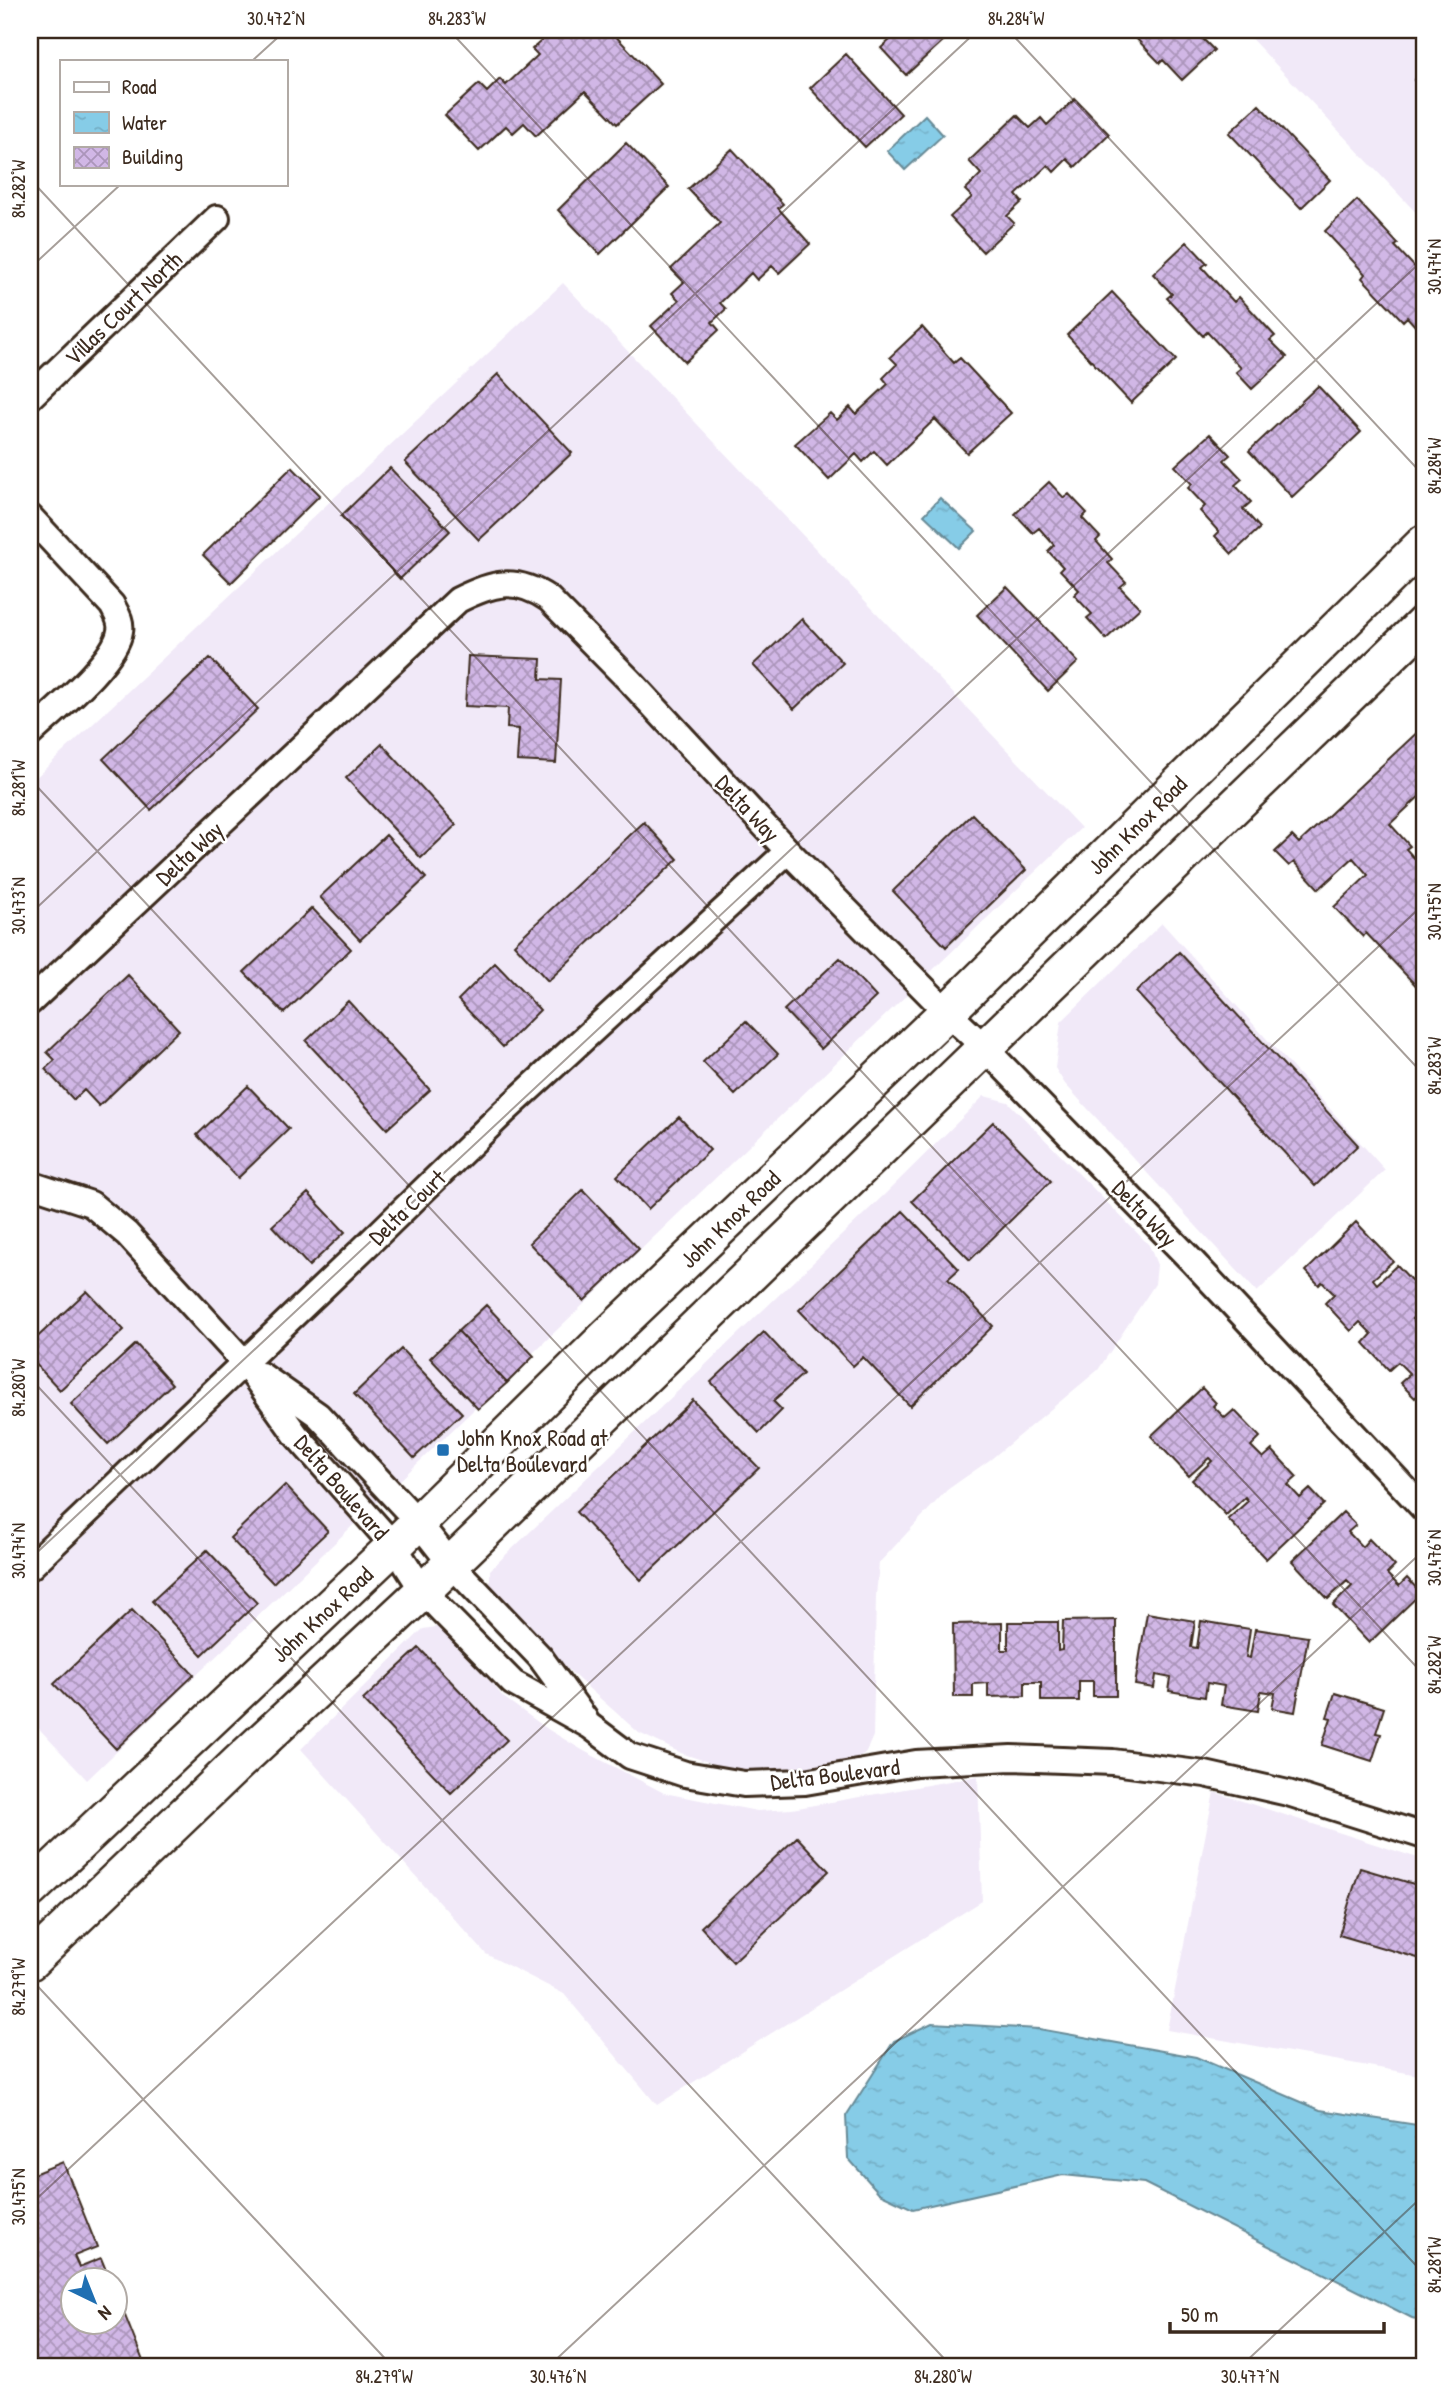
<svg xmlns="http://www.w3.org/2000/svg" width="1454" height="2396" font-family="'Patrick Hand',sans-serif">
	<defs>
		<pattern id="water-ripples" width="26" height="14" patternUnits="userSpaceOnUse" patternTransform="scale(1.75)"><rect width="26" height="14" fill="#86cce7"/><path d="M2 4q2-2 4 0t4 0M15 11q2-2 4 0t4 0" fill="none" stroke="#75afc6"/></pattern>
		<pattern id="building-cross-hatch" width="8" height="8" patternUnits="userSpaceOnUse" patternTransform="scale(1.75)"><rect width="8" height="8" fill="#d1b7e6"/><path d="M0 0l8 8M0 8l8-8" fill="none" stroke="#ab95ba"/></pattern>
	</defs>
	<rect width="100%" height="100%" fill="#fff"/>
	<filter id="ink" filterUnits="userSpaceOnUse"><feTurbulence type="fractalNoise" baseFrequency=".0143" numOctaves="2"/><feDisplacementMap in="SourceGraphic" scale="14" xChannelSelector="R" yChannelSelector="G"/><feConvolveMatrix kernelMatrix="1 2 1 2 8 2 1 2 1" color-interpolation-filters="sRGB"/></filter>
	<g filter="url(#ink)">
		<!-- built -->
		<path fill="#f1e9f8" d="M1243,30H1424V221Z
			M563,283L1081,828L87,1780L30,1719V783Z
			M1162,923L1385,1170L1257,1292L1065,1084L1055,1068L1061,1022Z
			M984,1096L1008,1102L1149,1245L1157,1265L1155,1284L1098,1370L991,1459L947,1490L879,1563L876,1596L873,1736L866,1752L859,1758L844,1763L800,1770L729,1769L681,1753L639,1733L576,1677L504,1606L490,1583V1570L884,1195Z
			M436,1627L450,1631L503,1697L549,1730L584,1751L664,1793L757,1811L792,1809L978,1776L982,1901L657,2105L564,1994L486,1954L301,1749L423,1629Z
			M1214,1792L1424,1860V2076L1167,2030Z"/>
		<!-- water -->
		<path fill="url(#water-ripples)" stroke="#688b97" stroke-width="2" d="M925,115L943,135L905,170L887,151Z
			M940,498L976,531L959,548L924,515Z
			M932,2023L1039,2029L1196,2057L1320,2110L1424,2126V2321L1412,2318L1144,2183L1063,2175L913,2209L879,2193L848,2158L846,2116L894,2041Z"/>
		<!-- building -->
		<path fill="url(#building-cross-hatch)" stroke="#3b2a1e" stroke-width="2" d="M541,30H600L604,34L610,30L661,84L617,124L585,91L536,136L524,123L513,133L506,126L479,151L445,115L479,84L487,92L500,79L506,85L538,55L532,49L547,36Z
			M901,30H955L906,75L881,48Z
			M1128,30H1194L1214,50L1182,80L1163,60L1160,63Z
			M846,54L901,114L865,147L810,88Z
			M1424,70V92L1414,80Z
			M1075,99L1109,134L1075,167L1067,159L1054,172L1048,165L1016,195L1022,202L1007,216L1014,223L983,252L950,217L972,197L965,190L981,174L969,161L1017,115L1030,128L1041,118L1047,125Z
			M1259,105L1330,180L1301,208L1229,133Z
			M626,143L669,187L600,254L558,210Z
			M732,149L783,204L778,208L810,244L779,273L772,266L757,280L751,273L720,303L726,309L712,322L719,330L685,362L651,326L679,300L672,293L684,282L671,269L720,223L688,189Z
			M1357,200L1398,244L1395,246L1424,277V336L1407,317L1403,321L1362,278L1365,274L1325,231Z
			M1187,242L1207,263L1202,267L1234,302L1239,297L1275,336L1270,340L1287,357L1252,389L1236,372L1241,368L1207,332L1203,336L1167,298L1172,294L1153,274Z
			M1112,292L1176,360L1131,403L1067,335Z
			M922,327L954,363L960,358L1011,413L967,453L935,419L887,465L874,451L863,462L856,454L829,480L795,444L830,413L837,420L850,407L856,414L888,384L883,378L897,364L890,357Z
			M498,374L572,453L479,540L405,462Z
			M1318,386L1361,432L1292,497L1249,451Z
			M1210,434L1230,455L1224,460L1242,479L1235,485L1251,502L1243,509L1260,528L1232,554L1215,536L1219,532L1200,511L1205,506L1188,488L1192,484L1175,466Z
			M292,467L320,495L231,583L203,555Z
			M390,468L450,531L400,579L341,516Z
			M1049,482L1064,498L1069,494L1087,513L1082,518L1100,537L1096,541L1112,559L1108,563L1126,582L1120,587L1140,608L1106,639L1087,618L1092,614L1074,595L1079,590L1060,570L1063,567L1048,551L1054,545L1039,528L1033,533L1015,514Z
			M1007,587L1078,662L1048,691L977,615Z
			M802,619L843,663L794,709L753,665Z
			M468,656L541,659L540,679L561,680L556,763L517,761L519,729L507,728L508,708L465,706Z
			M210,658L258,709L151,810L103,759Z
			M1424,726V792L1390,824L1410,846L1406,849L1424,869V994L1366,933L1363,937L1334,907L1368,875L1353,858L1319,889L1294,862L1289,866L1275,852L1292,836L1299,843Z
			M382,744L456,825L421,858L346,778Z
			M972,814L1026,870L946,947L893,891Z
			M644,822L678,859L548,981L514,944Z
			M386,835L426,878L360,940L320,897Z
			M312,908L351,949L284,1013L244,972Z
			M1179,952L1358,1145L1315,1186L1136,992Z
			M840,958L876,997L821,1049L784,1010Z
			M495,963L540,1010L503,1047L458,1000Z
			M128,975L179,1030L99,1106L84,1090L74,1100L45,1069L55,1060L47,1052Z
			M348,1001L430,1090L387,1129L306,1041Z
			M746,1021L778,1054L735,1095L703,1062Z
			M248,1086L289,1129L238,1178L197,1135Z
			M679,1117L710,1150L648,1209L617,1176Z
			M993,1122L1051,1181L970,1260L912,1201Z
			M583,1190L639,1249L584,1301L529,1243Z
			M308,1193L345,1232L309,1266L272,1226Z
			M903,1211L959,1269L948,1279L993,1326L910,1406L863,1357L853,1366L799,1310Z
			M1356,1222L1393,1261L1373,1279L1377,1284L1397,1265L1424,1294V1307L1412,1319L1415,1322L1424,1314V1389L1415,1398L1400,1383L1410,1374L1398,1362L1389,1370L1364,1343L1372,1334L1360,1322L1351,1331L1325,1303L1334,1294L1322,1282L1319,1285L1306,1271Z
			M87,1291L124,1330L60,1390L30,1358V1344Z
			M486,1305L534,1356L507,1383L458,1331Z
			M458,1331L507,1383L478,1409L430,1358Z
			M764,1332L803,1374L773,1401L782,1410L759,1433L711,1382Z
			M136,1344L172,1384L108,1444L71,1404Z
			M401,1349L462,1413L414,1458L354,1394Z
			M1202,1388L1216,1403L1213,1406L1225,1418L1234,1410L1260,1437L1251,1446L1263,1458L1272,1450L1297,1477L1288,1485L1300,1498L1310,1489L1324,1504L1266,1559L1228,1519L1248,1501L1245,1497L1226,1515L1192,1480L1212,1461L1209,1458L1189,1476L1151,1436Z
			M693,1400L759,1468L641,1580L576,1512Z
			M285,1485L328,1531L273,1583L230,1538Z
			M1343,1512L1356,1525L1348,1532L1362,1547L1369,1539L1395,1566L1387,1574L1399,1586L1407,1578L1421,1593L1369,1643L1333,1605L1352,1586L1347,1581L1328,1599L1292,1561Z
			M207,1550L257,1603L202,1655L152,1601Z
			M132,1610L194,1675L116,1749L54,1684Z
			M1147,1613L1195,1621L1191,1647L1197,1648L1201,1621L1250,1629L1246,1657L1250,1658L1255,1629L1308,1637L1295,1712L1272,1708L1275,1693L1261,1691L1258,1711L1221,1705L1224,1686L1207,1683L1205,1697L1169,1691L1171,1678L1156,1675L1154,1688L1135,1685Z
			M1116,1620V1696H1093V1681H1079V1701H1041V1682H1025V1696L988,1697V1683L973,1684V1697H954L953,1624L1002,1623V1650H1008V1622H1058V1651L1062,1650L1063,1621Z
			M419,1648L507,1740L451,1793L363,1700Z
			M1335,1693L1384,1708L1376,1733L1381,1734L1372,1761L1322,1745L1331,1718L1327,1717Z
			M797,1837L829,1871L733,1962L701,1927Z
			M1360,1868L1424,1887V1960L1339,1935Z
			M63,2162L97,2247L74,2256L79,2267L101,2258L110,2280H74V2322H116V2293L145,2366H30V2173L31,2175Z"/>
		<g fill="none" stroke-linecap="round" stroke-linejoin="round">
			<defs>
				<path id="minor" d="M30,397L217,218
					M30,517L112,605C116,613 122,621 120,631C116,661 53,712 30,734
					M30,1002L458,600C492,583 515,576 549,599L630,681L788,851L947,1012L985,1048L1193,1262L1424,1509
					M30,1184L91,1204L127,1234L244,1362L296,1435L394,1546L423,1591L442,1611L513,1683L590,1726L630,1756L685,1774L744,1784L805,1782L916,1763L1011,1758L1113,1762L1205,1774L1288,1793L1424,1836
					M261,1375L318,1415L418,1522L451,1564L540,1657L585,1719
					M30,1567L363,1249L504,1112L788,851"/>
				<path id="secondary" d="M30,1890L394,1546L603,1340L947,1012L1424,543
					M30,1962L238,1763L423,1591L1424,623"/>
			</defs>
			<!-- minor casing -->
			<use href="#minor" stroke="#3b2a1e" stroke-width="30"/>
			<!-- secondary casing -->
			<use href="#secondary" stroke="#3b2a1e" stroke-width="40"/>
			<!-- minor -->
			<use href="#minor" stroke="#fff" stroke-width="24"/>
			<!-- secondary -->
			<use href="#secondary" stroke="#fff" stroke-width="35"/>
		</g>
	</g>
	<!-- ticks -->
	<path fill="none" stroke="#3b2a1e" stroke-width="2" stroke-opacity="0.45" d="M449,30L1424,1075M1008,30L1424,476M252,61L286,30M30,179L1424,1675M30,268L121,184M30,779L1424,2274M30,914L978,30M30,1378L951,2366M30,1559L1424,259M30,1978L392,2366M30,2205L1424,904M549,2366L1424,1550M1241,2366L1424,2195"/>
	<!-- markers -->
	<rect fill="#1f6fb2" stroke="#fff" stroke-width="2.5" x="436" y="1443" width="14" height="14" rx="3.5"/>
	<g text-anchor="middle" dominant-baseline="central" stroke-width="5" stroke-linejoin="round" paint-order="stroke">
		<!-- street labels -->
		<g font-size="23" fill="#3b2a1e" stroke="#fff">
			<text transform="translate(123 308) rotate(-44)">Villas Court North</text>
			<text transform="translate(748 808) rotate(47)">Delta Way</text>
			<text transform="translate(1137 825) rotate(-45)">John Knox Road</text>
			<text transform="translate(189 853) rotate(-43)">Delta Way</text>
			<text transform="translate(407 1207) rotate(-44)">Delta Court</text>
			<text transform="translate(1145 1213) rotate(46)">Delta Way</text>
			<text transform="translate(730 1219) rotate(-44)">John Knox Road</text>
			<text transform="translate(342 1487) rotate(49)">Delta Boulevard</text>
			<text transform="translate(322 1614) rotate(-43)">John Knox Road</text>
			<text transform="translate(835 1774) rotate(-7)">Delta Boulevard</text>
		</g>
		<!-- poi labels -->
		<g font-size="23" fill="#3b2a1e" stroke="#fff" text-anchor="start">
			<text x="457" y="1437">John Knox Road at<tspan x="457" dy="26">Delta Boulevard</tspan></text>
		</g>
	</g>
	<!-- margin -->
	<rect width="1454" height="2396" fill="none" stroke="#fff" stroke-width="77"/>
	<!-- legend -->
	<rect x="60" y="60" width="228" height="126" fill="#ffffff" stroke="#b1aaa5" stroke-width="2"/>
	<rect x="74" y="82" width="35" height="10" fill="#ffffff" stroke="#b1aaa5" stroke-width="2"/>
	<text x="122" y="94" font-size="21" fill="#3b2a1e">Road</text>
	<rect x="74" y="112" width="35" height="21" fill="url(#water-ripples)" stroke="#b1aaa5" stroke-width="2"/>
	<text x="122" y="130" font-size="21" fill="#3b2a1e">Water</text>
	<rect x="74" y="147" width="35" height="21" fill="url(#building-cross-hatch)" stroke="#b1aaa5" stroke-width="2"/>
	<text x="122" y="164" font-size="21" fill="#3b2a1e">Building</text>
	<!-- north arrow -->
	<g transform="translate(94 2301) rotate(137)"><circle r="33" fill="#ffffff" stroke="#b1aaa5" stroke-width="2"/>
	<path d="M0-5L12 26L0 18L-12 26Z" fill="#1f6fb2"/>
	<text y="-10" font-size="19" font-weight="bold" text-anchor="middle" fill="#3b2a1e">N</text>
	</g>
	<!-- scale -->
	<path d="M1170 2322v10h214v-10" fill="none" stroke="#3b2a1e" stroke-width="3.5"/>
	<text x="1181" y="2322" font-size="21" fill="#3b2a1e" stroke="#ffffff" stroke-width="5" paint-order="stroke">50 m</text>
	<rect x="38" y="38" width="1378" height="2320" fill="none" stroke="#3b2a1e" stroke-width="2.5"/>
	<g font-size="18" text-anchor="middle" fill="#3b2a1e">
		<text x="276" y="25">30.472°N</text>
		<text x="457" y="25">84.283°W</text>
		<text x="1016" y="25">84.284°W</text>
		<text transform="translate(19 189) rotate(-90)" y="6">84.282°W</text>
		<text transform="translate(1435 267) rotate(-90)" y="6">30.474°N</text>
		<text transform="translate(1435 466) rotate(-90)" y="6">84.284°W</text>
		<text transform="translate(19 788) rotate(-90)" y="6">84.281°W</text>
		<text transform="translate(19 906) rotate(-90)" y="6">30.473°N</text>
		<text transform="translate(1435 912) rotate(-90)" y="6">30.475°N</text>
		<text transform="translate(1435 1066) rotate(-90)" y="6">84.283°W</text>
		<text transform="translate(19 1388) rotate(-90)" y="6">84.280°W</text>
		<text transform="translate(19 1551) rotate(-90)" y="6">30.474°N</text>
		<text transform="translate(1435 1558) rotate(-90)" y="6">30.476°N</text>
		<text transform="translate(1435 1665) rotate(-90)" y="6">84.282°W</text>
		<text transform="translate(19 1987) rotate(-90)" y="6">84.279°W</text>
		<text transform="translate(19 2197) rotate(-90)" y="6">30.475°N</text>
		<text transform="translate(1435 2265) rotate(-90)" y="6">84.281°W</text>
		<text x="384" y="2383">84.279°W</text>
		<text x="558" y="2383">30.476°N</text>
		<text x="943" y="2383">84.280°W</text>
		<text x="1250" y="2383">30.477°N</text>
	</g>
</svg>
